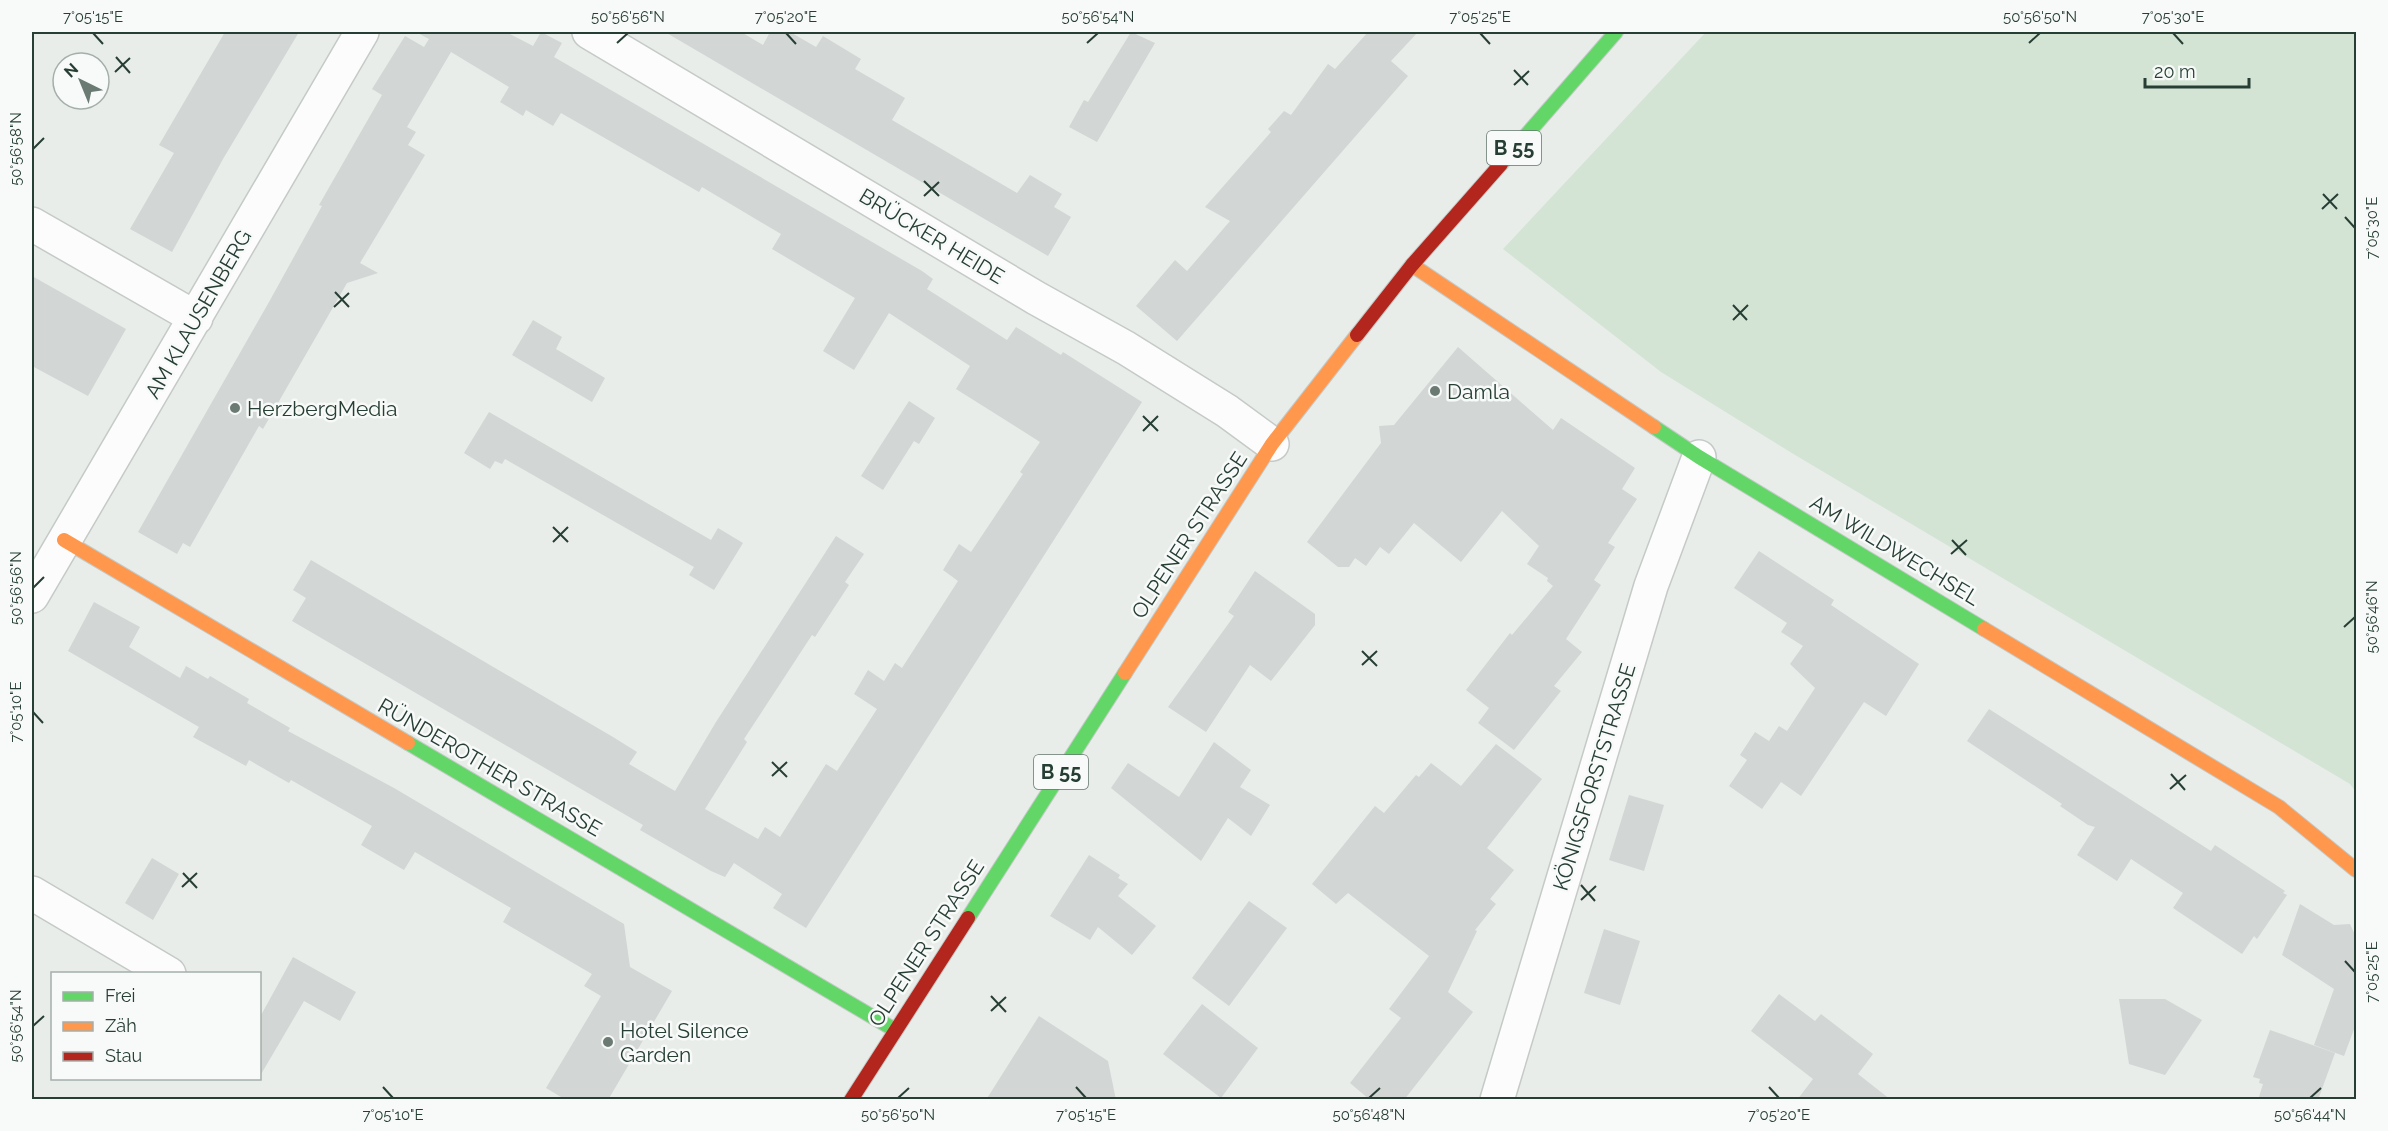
<svg xmlns="http://www.w3.org/2000/svg" width="2388" height="1131" font-family="Raleway,sans-serif">
	<rect width="100%" height="100%" fill="#e8edea"/>
	<!-- green -->
	<path fill="#d3e4d5" d="M1706,32H2356V792L2350,784L1795,455L1661,372L1503,249Z"/>
	<!-- building -->
	<path fill="#d2d6d4" d="M225,32H299L223,159L172,252L130,229L174,153L159,145Z
		M416,32H506L533,46L541,32L562,43L554,57L922,271L933,279L927,289L1007,340L1016,327L1061,355L1063,352L1142,402L806,928L773,908L782,894L734,863L725,877L711,871L640,830L643,825L292,621L306,598L293,590L311,560L613,737L637,752L629,764L675,791L716,722L836,536L864,554L845,582L849,585L815,637L812,635L744,739L747,742L705,809L758,839L765,827L780,837L826,764L837,771L877,709L854,694L868,670L884,681L895,663L902,668L958,581L943,570L959,544L971,552L1023,474L1020,472L1040,442L956,389L970,366L889,313L854,370L823,351L855,298L772,249L781,234L702,187L699,192L561,113L553,126L526,110L523,116L500,102L509,87L451,52L407,127L416,132L408,145L425,155L360,263L378,273L347,283L263,429L259,426L190,547L183,543L177,554L138,532L269,302L322,206L319,205L382,95L372,89L405,36L424,47L429,39Z
		M665,32H741L763,45L770,32H790L816,47L823,36L861,59L855,69L905,98L892,120L1017,193L1030,175L1062,194L1054,207L1071,217L1048,256Z
		M1131,32L1155,43L1097,142L1069,127L1084,100L1088,102Z
		M1368,32H1418L1391,61L1408,76L1177,341L1136,306L1175,260L1187,271L1230,221L1205,207L1271,132L1268,129L1284,111L1291,115L1328,64L1335,69Z
		M32,276L126,329L88,396L32,366Z
		M533,320L562,337L556,349L605,378L592,402L512,355Z
		M1458,347L1553,430L1561,418L1635,468L1622,489L1637,499L1608,543L1615,547L1594,580L1601,585L1566,639L1582,652L1554,686L1561,691L1514,750L1478,723L1489,708L1466,690L1510,633L1512,635L1553,586L1547,581L1548,578L1527,564L1539,546L1502,511L1461,562L1414,523L1389,554L1380,547L1366,566L1355,558L1349,567H1338L1307,542L1381,443L1379,426L1394,425Z
		M909,401L935,418L919,444L914,441L883,490L861,476Z
		M489,412L711,540L718,528L743,543L714,590L689,575L694,567L505,459L502,464L495,461L490,469L464,453Z
		M1759,551L1834,600L1831,605L1919,664L1886,716L1864,702L1801,796L1781,782L1762,809L1729,786L1747,760L1740,755L1755,732L1769,741L1779,726L1787,731L1815,688L1790,664L1803,646L1781,632L1787,623L1734,588Z
		M1255,571L1315,614V625L1271,681L1250,665L1206,732L1168,707L1234,616L1228,612Z
		M94,602L140,627L129,647L180,678L186,666L208,679L210,676L249,699L247,703L290,728L288,731L394,788L624,924L630,967L672,991L608,1100H566L546,1088L601,996L584,986L592,974L503,922L511,908L415,852L404,870L361,845L372,826L291,780L289,783L249,760L246,766L193,737L199,727L68,651Z
		M1989,709L2211,851L2215,845L2285,891L2283,893L2287,895L2257,939L2254,936L2242,954L2173,908L2183,893L2131,859L2117,881L2077,855L2095,827L2088,825L2060,806L2062,804L1967,741Z
		M1214,742L1251,770L1240,787L1270,805L1251,836L1228,818L1201,861L1111,788L1128,763L1179,797Z
		M1496,744L1542,779L1487,848L1514,870L1490,899L1496,904L1475,930L1477,931L1448,992L1473,1012L1404,1100H1370L1350,1083L1401,1018L1389,1009L1429,956L1348,893L1336,904L1312,884L1375,806L1384,813L1416,775L1419,777L1431,763L1461,786Z
		M1629,795L1664,805L1644,871L1609,860Z
		M1089,855L1120,875L1118,878L1128,884L1118,896L1156,926L1132,955L1098,927L1090,940L1050,916Z
		M152,858L179,874L153,920L125,903Z
		M1249,901L1287,928L1229,1006L1192,978Z
		M2300,904L2334,925L2350,924L2356,937V1024L2344,1056L2314,1045L2334,989L2282,955Z
		M1604,929L1640,941L1620,1005L1584,993Z
		M293,957L356,992L340,1021L304,1001L260,1076V1017Z
		M1779,994L1815,1021L1821,1014L1873,1054L1858,1074L1891,1100H1797L1813,1079L1751,1031Z
		M2119,999H2165L2202,1020L2165,1075L2129,1064Z
		M1202,1004L1258,1048L1221,1098L1163,1054Z
		M1039,1016L1108,1061L1116,1100H986Z
		M2270,1030L2335,1053L2318,1100H2258L2263,1084L2259,1083L2260,1079L2253,1077Z"/>
	<g fill="none" stroke-linecap="round" stroke-linejoin="round">
		<defs>
			<path id="street" d="M589,32L1036,298L1126,348L1227,411L1272,444
				M32,224L196,318
				M32,596L362,32
				M32,893L169,974
				M1497,1100L1651,586L1699,457"/>
			<path id="fast" d="M1501,164L1616,32
				M1654,427L1699,457L1984,629
				M408,743L895,1030
				M968,918L1125,673"/>
			<path id="slow" d="M1412,265L1654,427
				M64,540L408,743
				M1984,629L2279,807L2356,870
				M1125,673L1272,444L1357,335"/>
			<path id="jam" d="M1357,335L1412,265L1501,164
				M851,1100L968,918"/>
		</defs>
		<!-- street casing -->
		<use href="#street" stroke="#c5cac7" stroke-width="36"/>
		<!-- fast casing -->
		<use href="#fast" stroke="#c4cac7" stroke-width="16"/>
		<!-- slow casing -->
		<use href="#slow" stroke="#c4cac7" stroke-width="16"/>
		<!-- jam casing -->
		<use href="#jam" stroke="#c4cac7" stroke-width="16"/>
		<!-- street -->
		<use href="#street" stroke="#fcfcfc" stroke-width="33"/>
		<!-- fast -->
		<use href="#fast" stroke="#63d668" stroke-width="14"/>
		<!-- slow -->
		<use href="#slow" stroke="#ff974d" stroke-width="14"/>
		<!-- jam -->
		<use href="#jam" stroke="#b3261e" stroke-width="14"/>
	</g>
	<!-- ticks -->
	<path fill="none" stroke="#273e34" stroke-width="2" d="M93,33L103,44M786,33L796,44M1480,33L1490,44M2173,33L2183,44M617,43L628,33M1087,43L1098,33M2029,43L2040,33M116,57L130,73M1514,70L1528,85M115,72L130,58M1514,85L1529,71M33,149L44,138M924,181L939,196M2323,194L2337,209M924,196L939,182M2322,209L2338,194M2345,217L2355,228M335,292L349,307M1733,305L1747,320M334,307L349,293M1733,320L1748,305M1143,416L1158,431M1143,431L1158,416M553,527L568,542M1952,540L1966,555M553,542L568,527M1951,554L1967,540M33,588L44,577M2344,627L2355,617M1362,651L1377,666M1362,665L1377,651M33,712L43,723M772,762L787,777M2171,774L2185,790M772,776L787,762M2170,789L2186,775M183,873L197,888M1581,885L1595,901M182,887L197,873M1581,900L1596,886M2345,961L2355,972M991,996L1006,1012M991,1011L1006,997M33,1026L44,1016M383,1087L393,1098M1076,1087L1086,1098M1769,1087L1779,1098M898,1098L909,1088M1369,1098L1380,1088M2310,1098L2321,1088"/>
	<!-- markers -->
	<g fill="#6b7b74" stroke="#f7faf8" stroke-width="2">
		<circle cx="1435" cy="391" r="6"/>
		<circle cx="235" cy="408" r="6"/>
		<circle cx="608" cy="1042" r="6"/>
	</g>
	<g text-anchor="middle" dominant-baseline="central" stroke-width="5" stroke-linejoin="round" paint-order="stroke">
		<!-- shield labels -->
		<g fill="#f7faf8" stroke="#65766f" stroke-width="1.5">
			<rect x="1487" y="131" width="54" height="34" rx="4.5"/>
			<rect x="1034" y="755" width="54" height="34" rx="4.5"/>
		</g>
		<g font-size="20" font-weight="bold" fill="#273e34">
			<text x="1514" y="148">B 55</text>
			<text x="1061" y="772">B 55</text>
		</g>
		<!-- street labels -->
		<g font-size="21" fill="#273e34" stroke="#f7faf8">
			<text transform="translate(932 236) rotate(31)">BRÜCKER HEIDE</text>
			<text transform="translate(198 314) rotate(-60)">AM KLAUSENBERG</text>
			<text transform="translate(1189 535) rotate(-57)">OLPENER STRASSE</text>
			<text transform="translate(1895 550) rotate(31)">AM WILDWECHSEL</text>
			<text transform="translate(490 767) rotate(30)">RÜNDEROTHER STRASSE</text>
			<text transform="translate(1594 777) rotate(-73)">KÖNIGSFORSTSTRASSE</text>
			<text transform="translate(926 943) rotate(-57)">OLPENER STRASSE</text>
		</g>
		<!-- poi labels -->
		<g font-size="21" fill="#273e34" stroke="#f7faf8" text-anchor="start">
			<text x="1447" y="391">Damla</text>
			<text x="247" y="408">HerzbergMedia</text>
			<text x="620" y="1030">Hotel Silence<tspan x="620" dy="24">Garden</tspan></text>
		</g>
	</g>
	<!-- border -->
	<rect width="2388" height="1131" fill="none" stroke="#f7faf8" stroke-width="66"/>
	<!-- legend -->
	<rect x="51" y="972" width="210" height="108" fill="#f7faf8" stroke="#a4afaa" stroke-width="1.5"/>
	<rect x="63" y="992" width="30" height="9" fill="#63d668" stroke="#a4afaa" stroke-width="1.5"/>
	<text x="105" y="1002" font-size="18" fill="#273e34">Frei</text>
	<rect x="63" y="1022" width="30" height="9" fill="#ff974d" stroke="#a4afaa" stroke-width="1.5"/>
	<text x="105" y="1032" font-size="18" fill="#273e34">Zäh</text>
	<rect x="63" y="1052" width="30" height="9" fill="#b3261e" stroke="#a4afaa" stroke-width="1.5"/>
	<text x="105" y="1062" font-size="18" fill="#273e34">Stau</text>
	<!-- north arrow -->
	<g transform="translate(81 81) rotate(317)"><circle r="28" fill="#f7faf8" stroke="#a4afaa" stroke-width="1.5"/>
	<path d="M0-4.5L10 22L0 15L-10 22Z" fill="#6b7b74"/>
	<text y="-9" font-size="16" font-weight="bold" text-anchor="middle" fill="#273e34">N</text>
	</g>
	<!-- scale -->
	<path d="M2145 78v9h104v-9" fill="none" stroke="#273e34" stroke-width="3"/>
	<text x="2154" y="78" font-size="18" fill="#273e34" stroke="#f7faf8" stroke-width="4.5" paint-order="stroke">20 m</text>
	<rect x="33" y="33" width="2322" height="1065" fill="none" stroke="#273e34" stroke-width="2"/>
	<g font-size="15" text-anchor="middle" fill="#273e34">
		<text x="93" y="22">7°05'15"E</text>
		<text x="628" y="22">50°56'56"N</text>
		<text x="786" y="22">7°05'20"E</text>
		<text x="1098" y="22">50°56'54"N</text>
		<text x="1480" y="22">7°05'25"E</text>
		<text x="2040" y="22">50°56'50"N</text>
		<text x="2173" y="22">7°05'30"E</text>
		<text transform="translate(16 149) rotate(-90)" y="5">50°56'58"N</text>
		<text transform="translate(2372 228) rotate(-90)" y="5">7°05'30"E</text>
		<text transform="translate(16 588) rotate(-90)" y="5">50°56'56"N</text>
		<text transform="translate(2372 617) rotate(-90)" y="5">50°56'46"N</text>
		<text transform="translate(16 712) rotate(-90)" y="5">7°05'10"E</text>
		<text transform="translate(2372 972) rotate(-90)" y="5">7°05'25"E</text>
		<text transform="translate(16 1026) rotate(-90)" y="5">50°56'54"N</text>
		<text x="393" y="1120">7°05'10"E</text>
		<text x="898" y="1120">50°56'50"N</text>
		<text x="1086" y="1120">7°05'15"E</text>
		<text x="1369" y="1120">50°56'48"N</text>
		<text x="1779" y="1120">7°05'20"E</text>
		<text x="2310" y="1120">50°56'44"N</text>
	</g>
</svg>
